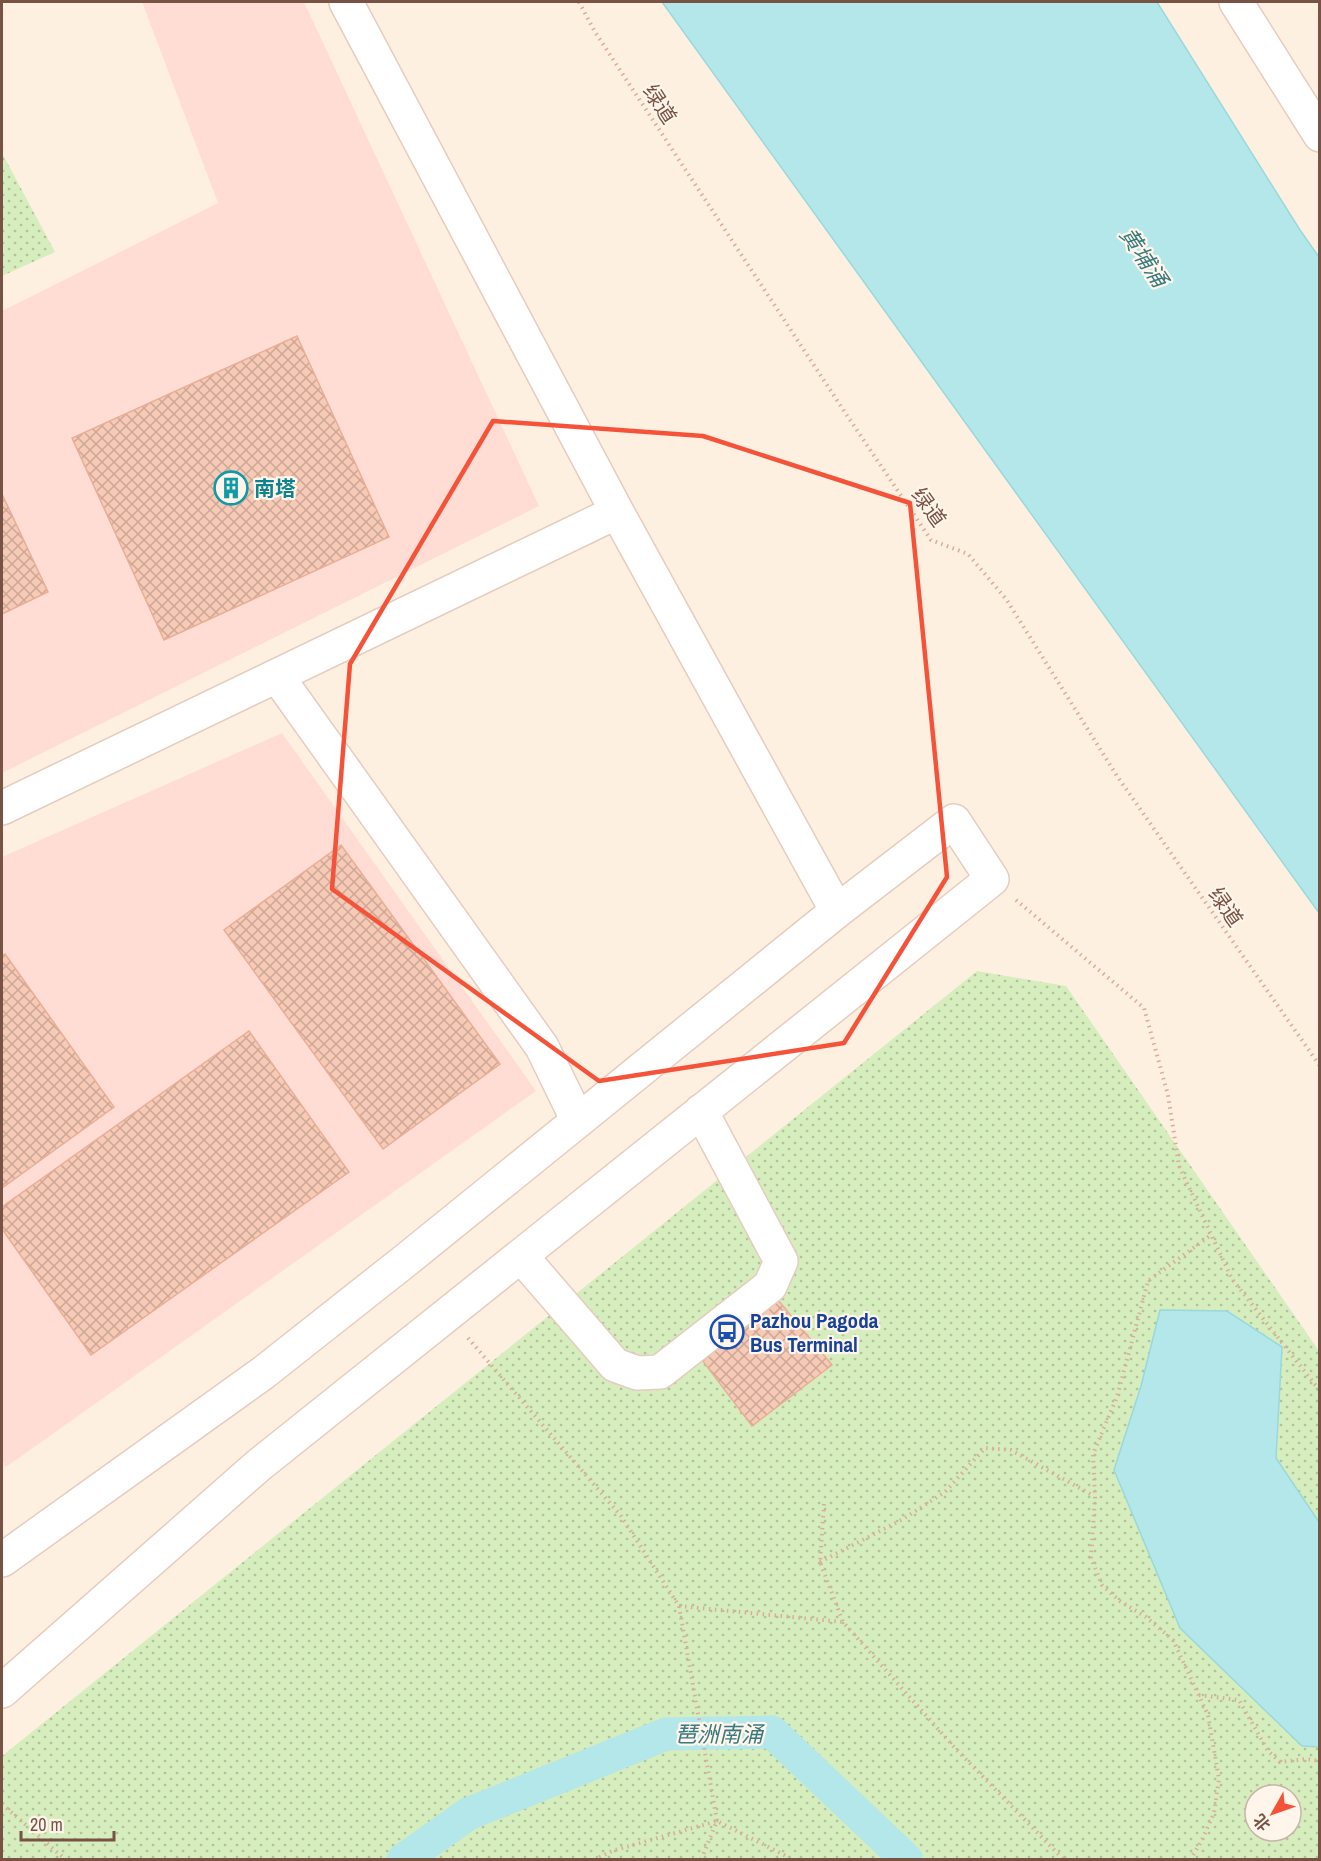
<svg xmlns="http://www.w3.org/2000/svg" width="1321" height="1861" font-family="'Archivo Narrow','Noto Sans SC',sans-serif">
	<defs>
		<pattern id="green-dots" width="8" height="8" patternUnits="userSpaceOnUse" patternTransform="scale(1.5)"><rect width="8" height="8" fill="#d6edbe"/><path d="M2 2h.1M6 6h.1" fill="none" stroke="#b2c39c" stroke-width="1.8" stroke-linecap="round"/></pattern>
		<pattern id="building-cross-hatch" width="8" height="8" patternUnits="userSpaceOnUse" patternTransform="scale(1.5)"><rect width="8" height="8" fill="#f6cab6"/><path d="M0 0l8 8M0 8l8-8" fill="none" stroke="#cca796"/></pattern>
	</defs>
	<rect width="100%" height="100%" fill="#fef0e1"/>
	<!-- commercial -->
	<path fill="#ffddd5" d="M142,2H304L539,506L2,773V311L218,203Z
		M282,733L536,1091L6,1467L2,1460V857Z"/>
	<!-- green -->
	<path fill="url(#green-dots)" fill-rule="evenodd" d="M2,153L55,252L2,276Z
		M977,971L1066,986L1319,1351V1859L2,1860V1756ZM1255,1795H1291V1831H1255Z"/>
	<!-- water -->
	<path fill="#b4e7ea" stroke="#99d8dc" stroke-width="1.5" d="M662,2H1157L1300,230L1319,257V913Z
		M1160,1310L1227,1311L1282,1347L1276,1458L1319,1522V1747L1302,1746L1180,1628L1114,1470L1141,1386Z"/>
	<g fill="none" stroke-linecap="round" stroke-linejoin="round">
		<!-- canal -->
		<path stroke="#b4e7ea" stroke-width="33" d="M403,1860L468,1814L666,1734L772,1732L907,1860"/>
	</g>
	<!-- building -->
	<path fill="url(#building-cross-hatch)" stroke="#ebae95" stroke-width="1.5" d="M297,336L389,537L164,640L72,438Z
		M2,494L48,592L2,614Z
		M341,845L500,1064L383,1149L224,930Z
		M5,954L114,1107L2,1188V956Z
		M249,1031L349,1172L91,1355L2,1229V1207Z
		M778,1300L832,1365L752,1426L702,1360Z"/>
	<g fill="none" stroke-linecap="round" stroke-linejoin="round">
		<defs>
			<path id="minor" d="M346,2L617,512L837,911
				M1236,2L1320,135
				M277,676L542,1047L578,1121
				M2,808L617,512
				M521,1256L615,1365L637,1373L660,1372L770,1286L781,1261L701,1111
				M2,1560L263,1373L406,1260L837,911L954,821L992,879L259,1465L2,1691"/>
		</defs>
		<!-- minor casing -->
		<use href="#minor" stroke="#e5cdbe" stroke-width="36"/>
		<!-- path -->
		<path stroke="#dbad99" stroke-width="4" stroke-dasharray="1.5 4.5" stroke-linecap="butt" d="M579,2L595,32L846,414L931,540L968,554L1006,599L1117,776L1320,1066
			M1016,900L1144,1008L1168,1095L1179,1166L1232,1279L1320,1391
			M468,1338L621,1516L679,1606L717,1821L701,1860
			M824,1504L820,1562L843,1622L954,1747L1064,1860
			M820,1562L903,1519L945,1492L985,1448L1011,1450L1094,1496
			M679,1606L843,1622
			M1199,1695L1239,1700L1268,1751L1280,1762L1307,1759L1320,1761
			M2,1804L66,1860
			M594,1860L612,1851L717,1821L794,1860
			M1190,1860L1201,1842L1214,1813L1219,1779L1208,1715L1173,1640L1146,1617L1120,1601L1102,1585L1091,1558L1095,1497L1093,1454L1117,1397L1148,1281L1211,1235"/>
		<!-- minor -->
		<use href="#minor" stroke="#fff" stroke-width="33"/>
	</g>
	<!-- marked area -->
	<path fill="none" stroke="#f4533a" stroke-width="4.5" stroke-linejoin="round" d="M493,421L703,436L910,503L947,877L844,1043L599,1081L332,889L350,664Z"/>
	<!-- icons -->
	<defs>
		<symbol id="building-ring" viewBox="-11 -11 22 22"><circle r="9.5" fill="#fff5ea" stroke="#0f9aa8" stroke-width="1.5"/><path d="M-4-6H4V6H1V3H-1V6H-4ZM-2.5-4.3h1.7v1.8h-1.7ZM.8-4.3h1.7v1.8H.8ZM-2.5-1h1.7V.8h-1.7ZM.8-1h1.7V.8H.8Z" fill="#0f9aa8"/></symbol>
		<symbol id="bus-ring" viewBox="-11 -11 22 22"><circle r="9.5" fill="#fff5ea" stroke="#1a4fb4" stroke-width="1.5"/><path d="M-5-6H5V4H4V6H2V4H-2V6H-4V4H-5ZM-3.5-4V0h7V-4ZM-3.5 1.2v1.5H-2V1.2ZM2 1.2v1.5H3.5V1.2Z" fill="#1a4fb4"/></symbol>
	</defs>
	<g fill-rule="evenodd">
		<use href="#building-ring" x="212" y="469" width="38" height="38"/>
		<use href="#bus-ring" x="708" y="1313" width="38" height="38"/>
	</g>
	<g text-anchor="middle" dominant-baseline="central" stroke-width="4.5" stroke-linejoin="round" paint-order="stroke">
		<!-- street labels -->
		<g font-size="21" fill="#785345" stroke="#fff5ea">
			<text transform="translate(660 104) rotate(57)">绿道</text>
			<text transform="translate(929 507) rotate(54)">绿道</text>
			<text transform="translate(1226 907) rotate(55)">绿道</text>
		</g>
		<!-- culture labels -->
		<g font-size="21" font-weight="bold" fill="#0d838f" stroke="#fff5ea" text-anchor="start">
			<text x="254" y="488">南塔</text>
		</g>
		<!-- transit labels -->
		<g font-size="21" font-weight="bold" fill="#164399" stroke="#fff5ea" text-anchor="start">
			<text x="750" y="1320">Pazhou Pagoda<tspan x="750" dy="24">Bus Terminal</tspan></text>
		</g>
		<!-- water labels -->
		<g font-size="22" font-style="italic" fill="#387a7f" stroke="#fff5ea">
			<text transform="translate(1144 257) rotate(56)">黄埔涌</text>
			<text x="719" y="1734">琶洲南涌</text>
		</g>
	</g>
	<!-- border -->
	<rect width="1321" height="1861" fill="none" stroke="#785345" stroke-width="6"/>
	<!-- north arrow -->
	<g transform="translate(1273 1813) rotate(230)"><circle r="28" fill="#fff5ea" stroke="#c9b4a8" stroke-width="1.5"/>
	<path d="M0-4.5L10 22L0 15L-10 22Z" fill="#f4533a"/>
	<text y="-9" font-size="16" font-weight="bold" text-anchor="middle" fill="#785345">北</text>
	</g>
	<!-- scale -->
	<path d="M21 1831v9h93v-9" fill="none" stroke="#785345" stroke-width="3"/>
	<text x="30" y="1831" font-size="18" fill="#785345" stroke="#fff5ea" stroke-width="4.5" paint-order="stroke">20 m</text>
</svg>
